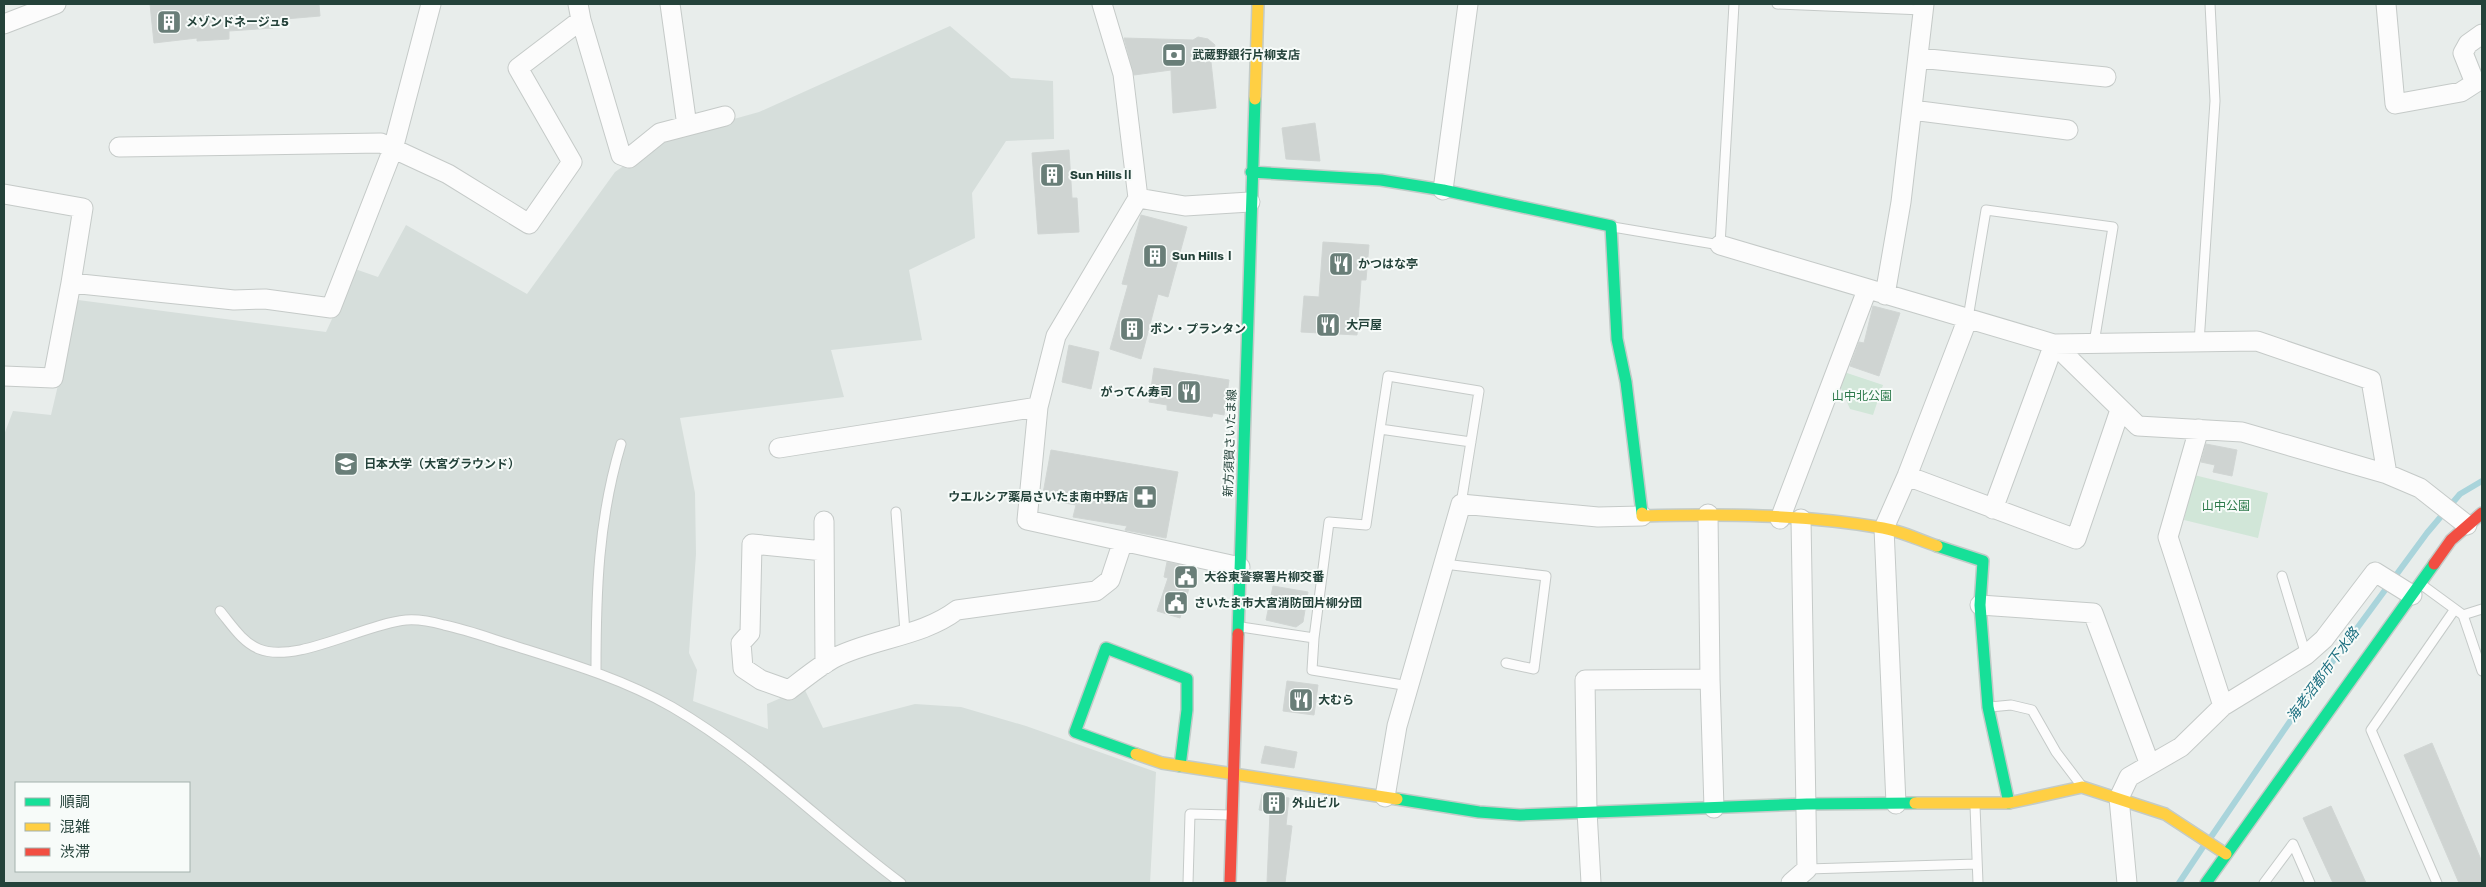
<svg xmlns="http://www.w3.org/2000/svg" width="2486" height="887" font-family="Rubik,'Noto Sans JP',sans-serif">
	<rect width="100%" height="100%" fill="#e8edeb"/>
	<!-- built -->
	<path fill="#d6dedb" fill-rule="evenodd" d="M950,26L1011,78L1053,81L1054,139L1006,141L972,193L975,238L909,270L922,340L831,350L844,397L680,418L695,493L696,554L689,653L697,670L693,701L768,729L767,704L804,688L823,728L915,704L961,707L1026,726L1156,772L1150,883H4V435L13,411L51,415L78,300L326,332L355,269L378,277L406,225L527,294L615,172L662,139L759,112ZM16,783H189V871H16Z"/>
	<!-- green -->
	<path fill="#d1e6d8" d="M1844,372L1883,385L1873,415L1850,409L1840,386Z
		M2194,475L2268,493L2258,538L2184,520Z"/>
	<g fill="none" stroke-linecap="round" stroke-linejoin="round">
		<!-- stream -->
		<path stroke="#a9d4db" stroke-width="6" d="M2211,837L2308,695L2427,533L2460,494L2482,481
			M2179,883L2203,847"/>
	</g>
	<!-- building -->
	<path fill="#cfd4d2" stroke="#d1d6d4" d="M150,4H319L320,16L273,20V28L229,31V39L197,41V38L154,43Z
		M1198,37L1208,39L1215,45L1211,62L1216,108L1173,113L1171,70L1134,75L1124,38L1193,40Z
		M1315,123L1320,161L1286,159L1282,128Z
		M1069,150L1072,198H1077L1079,232L1038,234L1032,153Z
		M1141,215L1187,227L1168,297L1158,294L1141,359L1110,349L1128,285L1122,284Z
		M1323,242L1369,245L1366,280H1361L1357,335L1301,332L1304,296L1319,297Z
		M1873,306L1900,313L1879,376L1850,366L1859,342L1864,343Z
		M1069,345L1099,352L1091,389L1062,382Z
		M1154,368L1229,380L1224,415L1213,413L1212,417L1167,410V405L1149,402Z
		M2206,444L2237,450L2232,476L2213,472L2215,465L2201,462Z
		M1051,450L1178,472L1166,538L1125,530L1127,526L1073,517L1076,505L1042,499Z
		M1167,562L1185,566L1184,571L1194,572L1180,618L1157,611L1168,578L1164,577Z
		M1273,586L1308,592L1303,622L1296,627L1266,620Z
		M1287,681L1318,685L1314,715L1283,711Z
		M2432,743L2482,862V883H2459L2404,755Z
		M1265,746L1297,752L1294,768L1261,763Z
		M1262,794L1289,798L1286,825L1292,826L1285,883H1267L1270,812L1259,810Z
		M2331,806L2366,883H2333L2303,818Z"/>
	<g fill="none" stroke-linecap="round" stroke-linejoin="round">
		<defs>
			<path id="lane" d="M1777,4L1923,10
				M1613,227L1720,245L1734,4
				M1968,318L1986,210L2113,227L2094,343
				M2199,343L2215,101L2210,4
				M1461,504L1479,391L1388,376L1380,429L1471,442
				M896,512L905,632
				M1444,564L1546,576L1534,669L1506,663
				M2282,576L2306,655
				M2422,585L2463,615L2482,671
				M220,611C231,624 242,642 259,649C296,664 364,624 406,620C417,619 433,622 444,625C468,630 492,639 515,646C569,663 623,679 672,707C755,755 824,826 901,883
				M2463,615L2482,609
				M1241,627L1314,638L1312,670L1409,686
				M1314,638L1329,522L1366,525L1380,429
				M596,671C596,592 598,520 621,444
				M1990,707L2011,705L2032,710L2056,752L2081,785
				M1975,806L1978,883
				M1807,869L1977,864
				M1188,883L1190,814L1231,815
				M2264,883L2293,844L2310,883
				M2437,883L2371,730L2455,609"/>
			<path id="street" d="M578,4L581,20L621,155L629,158L660,133L725,116
				M670,4L687,126
				M2386,4L2395,104L2461,92L2475,83L2463,53L2468,44L2482,34
				M4,24L56,4
				M1919,58L2106,77
				M1912,110L2068,130
				M119,147L381,143L448,174L529,224L572,162L518,68L581,20
				M1443,190L1468,4
				M4,194L83,208L71,283
				M1138,198L1185,206L1250,202
				M1720,245L2054,344L2138,426L2242,432L2387,474L2420,488L2467,525
				M1885,295L1901,202L1924,4
				M4,376L53,378L71,283L234,300L265,299L331,308L393,149L431,4
				M1038,407L1027,520L1240,567
				M779,448L1038,407L1056,336L1138,198L1123,74L1102,4
				M1907,476L2076,539L2120,410
				M1993,509L2054,344L2257,341L2371,380L2387,474
				M1780,519L1867,290
				M824,521L825,664
				M824,551L752,544L750,633L741,643L743,668L761,680L789,690C804,679 820,665 836,657C875,638 923,636 957,610L1096,591L1110,580L1123,541
				M1980,605L2093,613L2150,765
				M1710,679L1714,808
				M2223,706L2306,655L2324,639L2375,572L2412,595
				M1385,797L1397,726L1461,504L1598,517L1642,516
				M1896,804L1884,528L1907,476L1968,318
				M1591,883L1587,811L1585,680L1710,679L1708,514
				M1791,883L1807,869L1801,519
				M2127,883L2119,798L2129,777L2181,747L2223,706L2168,537L2199,429"/>
			<path id="fast" d="M1251,172L1381,180L1443,190L1611,226L1617,339L1626,382L1642,513
				M1937,546L1983,561L1980,605L1988,707L2009,803
				M1238,634L1255,99
				M1136,754L1075,732L1106,648L1187,679V710L1180,766
				M1397,799L1479,812L1520,815L1807,804L1915,803
				M2206,883L2434,564"/>
			<path id="slow" d="M1255,99L1258,4
				M1642,513V516C1721,514 1804,514 1883,528C1901,531 1919,540 1937,546
				M1136,754L1162,763L1397,799
				M1915,803H2009L2082,787L2165,814L2226,854"/>
			<path id="jam" d="M2434,564L2451,540L2482,513
				M1230,883L1238,634"/>
		</defs>
		<!-- lane casing -->
		<use href="#lane" stroke="#c5cac8" stroke-width="11"/>
		<!-- street casing -->
		<use href="#street" stroke="#c5cac8" stroke-width="21"/>
		<!-- fast casing -->
		<use href="#fast" stroke="#c3cbc8" stroke-width="14"/>
		<!-- slow casing -->
		<use href="#slow" stroke="#c3cbc8" stroke-width="14"/>
		<!-- jam casing -->
		<use href="#jam" stroke="#c3cbc8" stroke-width="14"/>
		<!-- lane -->
		<use href="#lane" stroke="#fcfcfc" stroke-width="9"/>
		<!-- street -->
		<use href="#street" stroke="#fcfcfc" stroke-width="19"/>
		<!-- fast -->
		<use href="#fast" stroke="#16e098" stroke-width="11"/>
		<!-- slow -->
		<use href="#slow" stroke="#ffcf43" stroke-width="11"/>
		<!-- jam -->
		<use href="#jam" stroke="#f24e42" stroke-width="11"/>
	</g>
	<!-- icons -->
	<defs>
		<symbol id="building-square" viewBox="-11 -11 22 22"><rect x="-9" y="-9" width="18" height="18" rx="4" fill="#697e78" stroke="#f7fbf9"/><path d="M-4-6H4V6H1V3H-1V6H-4ZM-2.5-4.3h1.7v1.8h-1.7ZM.8-4.3h1.7v1.8H.8ZM-2.5-1h1.7V.8h-1.7ZM.8-1h1.7V.8H.8Z" fill="#fff"/></symbol>
		<symbol id="bank-square" viewBox="-11 -11 22 22"><rect x="-9" y="-9" width="18" height="18" rx="4" fill="#697e78" stroke="#f7fbf9"/><path d="M-6-4H6V4H-6ZM0-2.3a2.3 2.3 0 1 0 0 4.6a2.3 2.3 0 1 0 0-4.6Z" fill="#fff"/></symbol>
		<symbol id="restaurant-square" viewBox="-11 -11 22 22"><rect x="-9" y="-9" width="18" height="18" rx="4" fill="#697e78" stroke="#f7fbf9"/><path d="M-5-6h1v4h1v-4h1v4h1v-4h1v5L-1.5 .5V6h-2V.5L-5-1ZM5-6V6H3V1.5H1.5Q1.5-4 5-6Z" fill="#fff"/></symbol>
		<symbol id="university-square" viewBox="-11 -11 22 22"><rect x="-9" y="-9" width="18" height="18" rx="4" fill="#697e78" stroke="#f7fbf9"/><path d="M0-5L7-2L0 1L-7-2ZM-4 1L0 2.5L4 1V4Q0 6-4 4Z" fill="#fff"/></symbol>
		<symbol id="pharmacy-square" viewBox="-11 -11 22 22"><rect x="-9" y="-9" width="18" height="18" rx="4" fill="#697e78" stroke="#f7fbf9"/><path d="M-2-6h4v4h4v4h-4v4h-4v-4h-4v-4h4Z" fill="#fff"/></symbol>
		<symbol id="civic-square" viewBox="-11 -11 22 22"><rect x="-9" y="-9" width="18" height="18" rx="4" fill="#697e78" stroke="#f7fbf9"/><path d="M-.6-6.5H3V-4.5H.6V-3L4-1V1h2V6H-6V1h2V-1L-.6-3ZM-1.2 2.5V6h2.4V2.5Z" fill="#fff"/></symbol>
	</defs>
	<g fill-rule="evenodd">
		<use href="#building-square" x="155" y="8" width="28" height="28"/>
		<use href="#bank-square" x="1160" y="41" width="28" height="28"/>
		<use href="#building-square" x="1038" y="161" width="28" height="28"/>
		<use href="#building-square" x="1141" y="242" width="28" height="28"/>
		<use href="#restaurant-square" x="1327" y="250" width="28" height="28"/>
		<use href="#restaurant-square" x="1314" y="311" width="28" height="28"/>
		<use href="#building-square" x="1118" y="315" width="28" height="28"/>
		<use href="#restaurant-square" x="1175" y="378" width="28" height="28"/>
		<use href="#university-square" x="332" y="450" width="28" height="28"/>
		<use href="#pharmacy-square" x="1131" y="483" width="28" height="28"/>
		<use href="#civic-square" x="1172" y="563" width="28" height="28"/>
		<use href="#civic-square" x="1162" y="589" width="28" height="28"/>
		<use href="#restaurant-square" x="1287" y="686" width="28" height="28"/>
		<use href="#building-square" x="1260" y="789" width="28" height="28"/>
	</g>
	<g text-anchor="middle" dominant-baseline="central" stroke-width="4" stroke-linejoin="round" paint-order="stroke">
		<!-- poi labels -->
		<g font-size="12" font-weight="bold" fill="#24423a" stroke="#f7fbf9" text-anchor="start">
			<text x="186" y="22">メゾンドネージュ5</text>
			<text x="1192" y="55">武蔵野銀行片柳支店</text>
			<text x="1070" y="175">Sun HillsⅡ</text>
			<text x="1172" y="256">Sun HillsⅠ</text>
			<text x="1358" y="264">かつはな亭</text>
			<text x="1346" y="325">大戸屋</text>
			<text x="1150" y="329">ボン・プランタン</text>
			<text x="1172" y="392" text-anchor="end">がってん寿司</text>
			<text x="364" y="464">日本大学（大宮グラウンド）</text>
			<text x="1128" y="497" text-anchor="end">ウエルシア薬局さいたま南中野店</text>
			<text x="1204" y="577">大谷東警察署片柳交番</text>
			<text x="1194" y="603">さいたま市大宮消防団片柳分団</text>
			<text x="1318" y="700">大むら</text>
			<text x="1292" y="803">外山ビル</text>
		</g>
		<!-- park labels -->
		<g font-size="12" fill="#2d7a4b" stroke="#f7fbf9">
			<text x="1862" y="396">山中北公園</text>
			<text x="2226" y="506">山中公園</text>
		</g>
		<!-- street labels -->
		<g font-size="12" fill="#24423a" stroke="#f7fbf9">
			<text transform="translate(1230 443) rotate(-88)">新方須賀さいたま線</text>
		</g>
		<!-- water labels -->
		<g font-size="14" font-style="italic" fill="#1c6f80" stroke="#f7fbf9">
			<text transform="translate(2323 675) rotate(-54)">海老沼都市下水路</text>
		</g>
	</g>
	<!-- border -->
	<rect width="2486" height="887" fill="none" stroke="#24423a" stroke-width="10"/>
	<!-- legend -->
	<rect x="15" y="782" width="175" height="90" fill="#f7fbf9" stroke="#a3b1ad"/>
	<rect x="25" y="798" width="25" height="8" fill="#16e098" stroke="#a3b1ad"/>
	<text x="60" y="807" font-size="15" fill="#24423a">順調</text>
	<rect x="25" y="823" width="25" height="8" fill="#ffcf43" stroke="#a3b1ad"/>
	<text x="60" y="832" font-size="15" fill="#24423a">混雑</text>
	<rect x="25" y="848" width="25" height="8" fill="#f24e42" stroke="#a3b1ad"/>
	<text x="60" y="857" font-size="15" fill="#24423a">渋滞</text>
</svg>
